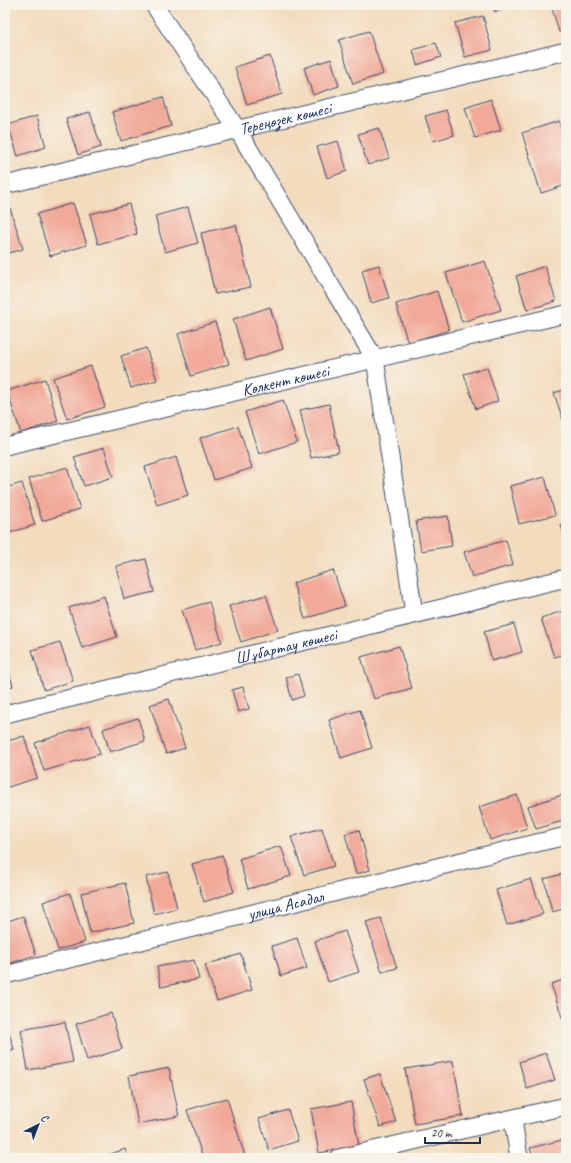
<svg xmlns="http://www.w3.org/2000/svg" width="571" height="1163" font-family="Caveat,sans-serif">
	<rect width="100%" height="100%" fill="#f7f3e8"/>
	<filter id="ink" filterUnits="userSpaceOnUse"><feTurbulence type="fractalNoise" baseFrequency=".025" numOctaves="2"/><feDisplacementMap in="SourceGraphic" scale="8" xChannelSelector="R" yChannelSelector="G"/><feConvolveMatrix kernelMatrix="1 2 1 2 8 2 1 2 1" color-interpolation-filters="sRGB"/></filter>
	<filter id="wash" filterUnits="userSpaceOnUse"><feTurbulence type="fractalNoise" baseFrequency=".012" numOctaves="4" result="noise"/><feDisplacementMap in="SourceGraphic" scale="16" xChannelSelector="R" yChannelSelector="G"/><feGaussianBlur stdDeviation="0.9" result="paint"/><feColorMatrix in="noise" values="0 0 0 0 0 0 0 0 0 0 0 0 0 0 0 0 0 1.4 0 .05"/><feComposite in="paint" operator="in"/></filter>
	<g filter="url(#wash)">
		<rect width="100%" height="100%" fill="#f3dcbd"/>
		<g id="blocks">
			<!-- building -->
			<path fill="#f1a999" d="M493,5H517L495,12Z
				M551,5H566V31L559,32Z
				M483,16L492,50L465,57L455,23Z
				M369,31L383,74L353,84L339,40Z
				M436,43L441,57L417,65L413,50Z
				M270,56L282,94L247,105L235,67Z
				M331,59L339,86L313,95L304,68Z
				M163,97L171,126L121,141L112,112Z
				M491,99L501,130L475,138L465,108Z
				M446,110L454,135L433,141L425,116Z
				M90,112L101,147L78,155L66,119Z
				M37,116L46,147L18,156L8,125Z
				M559,121L566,144V185L541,193L522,133Z
				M379,128L389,158L368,165L358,134Z
				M338,141L347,171L327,178L317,147Z
				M73,203L87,245L50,256L37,214Z
				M129,204L137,234L98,244L90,214Z
				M188,207L198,243L165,252L155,216Z
				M10,208L23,249L5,254V209Z
				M236,225L251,287L215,294L201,233Z
				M485,261L501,310L462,322L446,273Z
				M379,265L389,298L371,303L362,270Z
				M545,266L556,301L527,310L516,276Z
				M437,291L449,330L408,343L396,304Z
				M270,307L283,349L246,361L233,319Z
				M215,322L229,364L191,376L178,334Z
				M146,348L157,380L131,388L121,356Z
				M91,366L105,407L67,419L53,378Z
				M487,367L498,401L476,409L464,374Z
				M45,379L58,421L21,433L7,391Z
				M566,389V429L554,393Z
				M283,400L297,442L259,454L245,412Z
				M329,404L339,452L311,458L300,410Z
				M238,426L252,468L214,480L200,438Z
				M104,448L113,477L84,486L74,457Z
				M176,457L188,495L157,505L145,467Z
				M67,467L80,509L42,521L29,479Z
				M545,477L555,515L519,524L510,486Z
				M22,483L35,525L5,534V488Z
				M448,516L452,546L421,551L416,521Z
				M566,524V541L561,525Z
				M506,540L513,565L472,577L464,552Z
				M146,559L154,592L124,599L116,566Z
				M333,570L345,606L305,619L293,583Z
				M266,595L278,630L241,642L229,606Z
				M104,596L117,637L82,648L69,608Z
				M209,602L222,642L195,650L182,610Z
				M566,610V654L554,657L541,618Z
				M514,624L522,652L492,661L484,632Z
				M60,642L73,681L44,690L32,650Z
				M399,646L412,688L374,699L361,657Z
				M5,661L13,686L5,689Z
				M298,674L304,696L292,700L286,677Z
				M243,687L249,709L238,712L232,690Z
				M169,699L185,748L166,754L150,705Z
				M360,710L372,748L341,758L329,720Z
				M138,718L145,741L110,752L103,729Z
				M90,725L100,754L44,771L35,743Z
				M24,736L37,778L5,788V742Z
				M565,794L566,820L536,829L528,806Z
				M517,795L527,828L490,840L479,807Z
				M322,828L334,866L304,875L291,837Z
				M359,830L370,870L356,874L345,834Z
				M281,846L291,876L248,889L239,859Z
				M222,855L234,892L204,902L192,864Z
				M168,872L177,908L154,914L146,877Z
				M566,873V908L552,912L544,879Z
				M531,879L543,914L507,925L496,890Z
				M125,883L134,923L90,933L81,893Z
				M70,893L85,942L58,950L43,902Z
				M23,916L36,955L5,965V922Z
				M381,918L397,968L382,972L366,922Z
				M345,931L359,972L328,982L315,941Z
				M297,938L307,968L281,976L272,946Z
				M241,954L252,990L217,1001L205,965Z
				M194,960L199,979L161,987L157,967Z
				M566,979V1025L565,1026L551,984Z
				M111,1013L122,1049L87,1060L76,1024Z
				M5,1020L14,1049L5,1052Z
				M65,1022L73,1062L28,1070L21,1030Z
				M546,1053L555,1080L527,1089L519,1062Z
				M453,1061L463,1116L415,1124L405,1069Z
				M169,1068L179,1116L138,1124L129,1076Z
				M380,1074L396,1122L380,1127L364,1079Z
				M227,1098L245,1156L238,1158H203L187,1110Z
				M351,1102L359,1146L319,1153L311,1109Z
				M288,1110L298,1141L269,1150L259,1119Z
				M566,1139V1158H533L530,1148Z
				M125,1149L128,1158H99Z"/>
		</g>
	</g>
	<g filter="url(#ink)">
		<use href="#blocks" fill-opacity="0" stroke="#3b496c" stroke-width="1"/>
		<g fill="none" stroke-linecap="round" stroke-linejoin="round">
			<defs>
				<g id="street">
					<path d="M154,5L237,129L375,359L414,613"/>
					<path id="s1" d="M5,185L566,51"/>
					<path id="s2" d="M5,446L566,314"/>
					<path id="s3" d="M5,714L566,578"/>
					<path id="s4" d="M5,975L453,863L566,836"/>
					<path d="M513,1120L519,1158"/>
					<path d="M339,1158L566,1106"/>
				</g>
			</defs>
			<!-- street casing -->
			<use href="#street" stroke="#3b496c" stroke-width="19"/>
			<!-- street -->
			<use href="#street" stroke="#fff" stroke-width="17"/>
		</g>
	</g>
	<g text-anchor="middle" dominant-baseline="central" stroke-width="3.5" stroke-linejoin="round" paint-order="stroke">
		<!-- street labels -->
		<g font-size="17" fill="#1b2f5e" stroke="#f7f3e8">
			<text stroke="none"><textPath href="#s1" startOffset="288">Тереңөзек көшесі</textPath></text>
			<text stroke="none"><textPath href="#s2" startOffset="288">Көлкент көшесі</textPath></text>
			<text stroke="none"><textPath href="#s3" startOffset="289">Шұбартау көшесі</textPath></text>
			<text stroke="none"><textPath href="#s4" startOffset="289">улица Асадал</textPath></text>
		</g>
	</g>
	<!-- margin -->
	<rect width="571" height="1163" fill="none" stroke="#f7f3e8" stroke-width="20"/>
	<!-- north arrow -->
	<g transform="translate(38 1125) rotate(42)" stroke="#f7f3e8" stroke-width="3" paint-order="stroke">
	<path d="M0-3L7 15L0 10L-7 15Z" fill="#1b2f5e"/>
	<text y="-6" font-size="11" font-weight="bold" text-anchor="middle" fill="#1b2f5e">С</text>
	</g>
	<!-- scale -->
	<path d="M425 1137v6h55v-6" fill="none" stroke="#1b2f5e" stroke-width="2"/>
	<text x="431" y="1137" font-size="12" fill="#1b2f5e" stroke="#f7f3e8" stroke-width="3" paint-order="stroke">20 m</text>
</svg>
